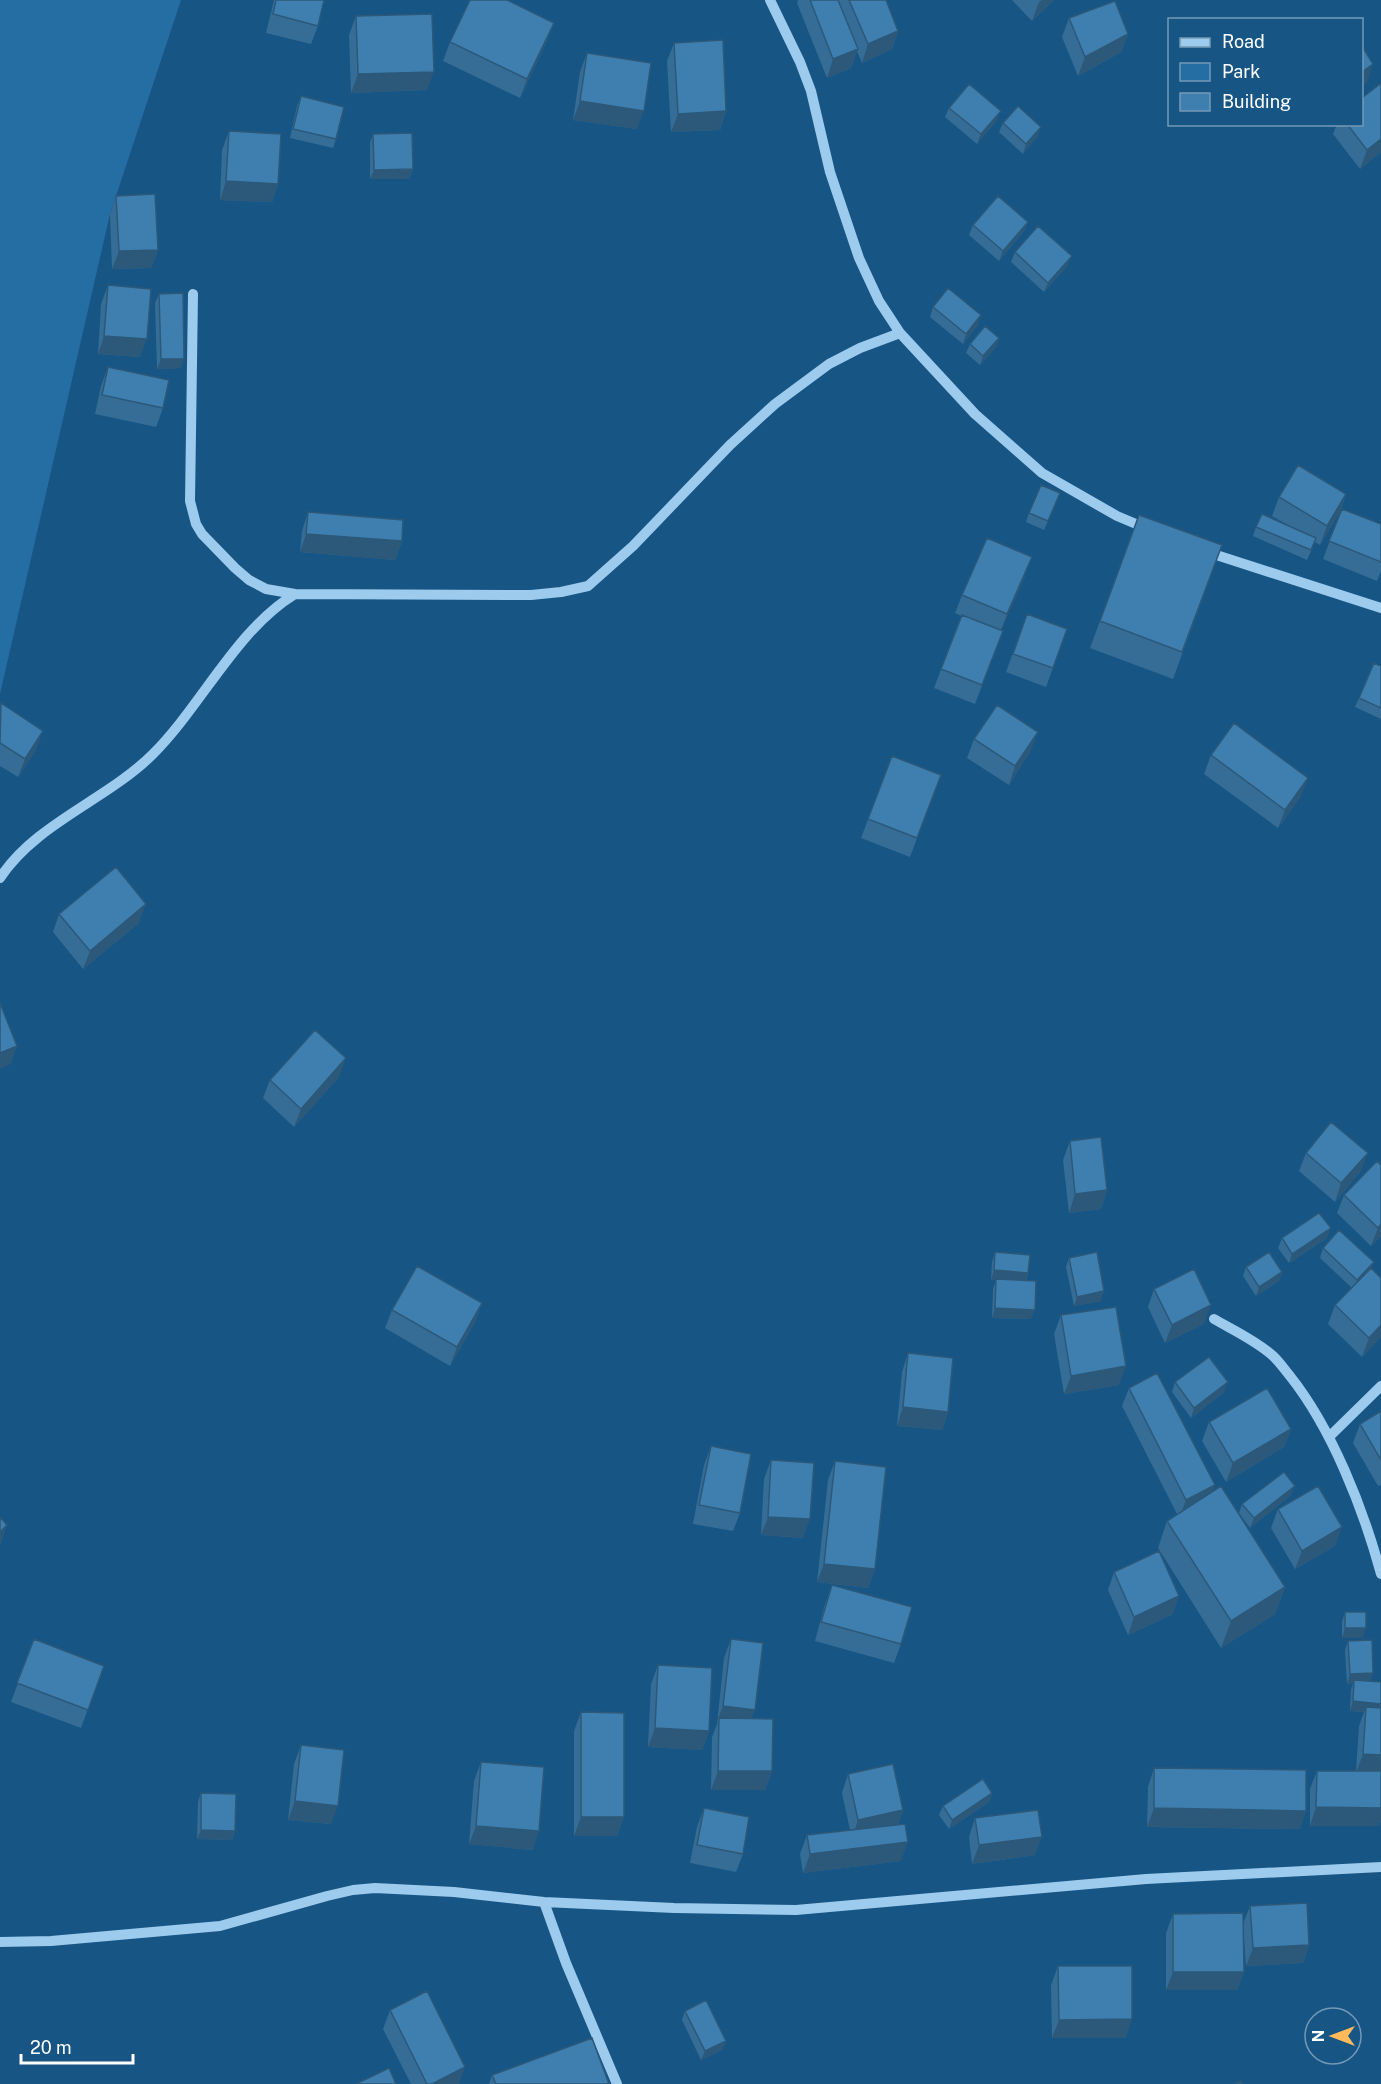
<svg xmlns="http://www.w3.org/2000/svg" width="1381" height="2084" font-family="'Public Sans',sans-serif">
	<rect width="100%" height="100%" fill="#175585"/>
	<!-- green -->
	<path fill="#256ea3" d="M0,0H181L110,214L0,694Z"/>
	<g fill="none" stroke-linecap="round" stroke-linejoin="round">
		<!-- minor -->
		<path stroke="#9ccbed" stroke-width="10" d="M770,0L800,62L811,91L830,172L859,258L879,301L900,333L975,414L1042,473L1117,516L1148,529
			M193,294L190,501L196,524L202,534L235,568L249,580L266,589L295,594
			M1204,551L1381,608
			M0,878C36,823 107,800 153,754C202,705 236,630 295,594L531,595L561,592L588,586L633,546L730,445L775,404L829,364L860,348L900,333
			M1214,1319C1233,1330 1255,1340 1272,1355C1279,1361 1284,1369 1290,1376C1332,1429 1363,1508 1381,1574
			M1330,1436L1381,1386
			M544,1902L566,1963L617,2084
			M0,1942L51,1941L220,1926L327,1896L353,1890L375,1888L454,1892L544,1902L674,1908L796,1910L1146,1879L1381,1867"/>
	</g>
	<!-- wall -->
	<path fill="#366d96" d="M274,0H324L318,26L311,44L266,33Z
		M798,0H886L898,31L892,49L862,63L857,51L851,68L827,78L797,3Z
		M1012,0H1054L1032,21Z
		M356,16L427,90L351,93L349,35Z
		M1069,18L1128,34L1121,52L1078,76L1062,37Z
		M554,23L547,41L520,98L443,61L450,42Z
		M674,43L726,111L720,130L671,132L667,61Z
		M587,53L637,129L573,120L580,72Z
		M1381,83V152L1360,169L1333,134L1337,124H1362Z
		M301,96L336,139L333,148L290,138L297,106Z
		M949,108L997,120L977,144L945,117Z
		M1003,123L1038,136L1023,154L999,132Z
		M229,131L278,184L272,202L220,200L222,150Z
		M373,134L413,169L409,179H370V143Z
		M116,196L158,250L151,268L112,269L110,214Z
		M1028,222L1024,231L999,261L969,235L973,225Z
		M1015,252L1068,265L1044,292L1011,262Z
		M108,285L140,357L98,354L101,304Z
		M159,294L181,368L157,369L155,303Z
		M933,307L978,325L963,344L930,317Z
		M999,338L996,347L980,365L966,353L970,344Z
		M108,367L163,408L156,427L95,414L101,386Z
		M1060,493L1044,530L1026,522L1029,513Z
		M1346,494L1340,512L1320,545L1315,542L1307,560L1253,536L1256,527L1289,526L1272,516L1279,497Z
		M1342,509L1381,524V571L1377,581L1323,559Z
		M308,512L402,541L395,560L300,552L302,531Z
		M1139,515L1222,545L1173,679L1090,648Z
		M1025,576L1001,630L1003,631L975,704L934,688L961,616L955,613L962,595Z
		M1027,614L1067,629L1046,687L1006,672Z
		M1381,666V719L1355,707L1359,698Z
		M0,704L36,750L18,777L0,766Z
		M974,739L1031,750L1009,785L967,758Z
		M1211,755L1301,796L1278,828L1204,774Z
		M892,756L941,775L910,857L861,838Z
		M59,914L139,923L83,969L53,932Z
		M339,1077L294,1127L263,1098L270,1080Z
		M1070,1141L1107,1190L1101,1209L1069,1213L1063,1160Z
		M1306,1153L1361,1171L1335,1202L1299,1171Z
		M1381,1165V1236L1371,1246L1337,1213L1344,1195Z
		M1282,1238H1327L1289,1263L1278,1248Z
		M1323,1248L1371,1269L1381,1337L1362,1357L1328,1324L1335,1305L1352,1288L1320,1258Z
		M995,1252L1028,1273L1026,1281L1031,1319L992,1318L993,1289L996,1280H991L992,1262Z
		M1069,1258L1101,1301L1074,1306L1066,1267Z
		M1246,1267L1282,1272L1279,1281L1256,1296L1243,1276Z
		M1154,1289L1204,1324L1165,1343L1148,1307Z
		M482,1303L475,1322L450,1366L385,1328L392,1310Z
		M1061,1315L1119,1385L1064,1394L1054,1334Z
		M908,1353L948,1412L942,1430L897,1426L902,1372Z
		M1175,1382L1224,1392L1191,1418L1172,1392Z
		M1129,1388L1213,1492L1285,1587L1275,1614L1221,1648L1158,1548L1167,1521L1177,1514L1122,1406Z
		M1381,1411V1485L1378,1486L1353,1443L1360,1424Z
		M1209,1422L1291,1429L1284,1447L1226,1482L1202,1441Z
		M711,1446L740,1513L733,1531L693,1524L704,1465Z
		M771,1460L803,1538L761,1535L764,1479Z
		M835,1461L875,1569L868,1588L817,1582L828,1480Z
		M1291,1495L1250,1528L1239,1513L1242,1504Z
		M1278,1509L1335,1546L1295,1569L1271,1528Z
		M1114,1572L1173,1614L1128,1635L1108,1590Z
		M832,1585L901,1644L894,1663L815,1641L825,1604Z
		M1345,1612L1363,1638H1342V1622Z
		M34,1639L104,1666L81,1728L11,1702Z
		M731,1639L752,1719L772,1771L765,1790H711L712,1737L717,1724L724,1658Z
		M1348,1641L1370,1681L1381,1682V1704L1380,1708H1381V1821L1379,1826H1310V1789L1317,1771H1356L1359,1726L1364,1712L1350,1711L1351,1690L1353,1683L1347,1684L1345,1650Z
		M658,1665L709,1731L702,1750L648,1747L651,1684Z
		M581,1712L624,1817L617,1836H574V1731Z
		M301,1745L331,1824L288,1820L294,1764Z
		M481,1762L533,1850L469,1844L474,1781Z
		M1154,1768L1300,1829L1147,1827L1148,1787Z
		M848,1774L903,1810L898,1825L901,1861L803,1873L800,1854L807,1835L850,1830L842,1793Z
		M201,1793L235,1831L232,1840L197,1839L198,1802Z
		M992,1793L989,1802L949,1829L939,1815L943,1806Z
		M704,1808L743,1854L736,1872L690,1863L697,1827Z
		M975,1818L1035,1855L972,1864L969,1837Z
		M1250,1906L1309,1945L1303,1963L1246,1966L1243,1924Z
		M1173,1914L1244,1972L1237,1990H1166V1933Z
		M1058,1966L1126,2038H1052L1051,1985Z
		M390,2010L459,2084H411L383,2029Z
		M685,2011L726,2041L722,2050L701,2060L682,2020Z
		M492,2075L609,2084H489Z"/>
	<!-- shaded-wall -->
	<path fill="#2c597a" d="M1042,0H1054L1032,21L1039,2Z
		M554,23L547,41L520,98L527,79Z
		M898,31L892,49L862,63L868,44Z
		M1128,34L1121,52L1078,76L1085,57Z
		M858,49L851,68L827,78L833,59Z
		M1373,64L1367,83L1362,86V72Z
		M434,72L427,90L351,93L358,74Z
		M580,101L644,111L637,129L573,120Z
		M726,111L720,130L671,132L678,114Z
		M1001,111L997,120L977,144L981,134Z
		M1041,127L1038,136L1023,154L1026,144Z
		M1381,139V152L1360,169L1367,150Z
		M413,169L409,179H370L374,170Z
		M226,181L278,184L272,202L220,200Z
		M1028,222L1024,231L999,261L1003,251Z
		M158,250L151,268L112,269L119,251Z
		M1072,256L1068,265L1044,292L1048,283Z
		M981,315L978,325L963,344L966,334Z
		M104,336L147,339L140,357L98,354Z
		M999,338L996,347L980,365L983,356Z
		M161,359H184L181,368L157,369Z
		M1346,494L1340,512L1320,545L1327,526Z
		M306,534L402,541L395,560L300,552Z
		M1032,557L1025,576L1000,633L1007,614Z
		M43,731L36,750L18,777L25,759Z
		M1038,732L1031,750L1009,785L1015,766Z
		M1308,778L1301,796L1278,828L1285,810Z
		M146,904L139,923L83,969L90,951Z
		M17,1046L11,1064L0,1069V1053Z
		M346,1058L339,1077L294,1127L301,1109Z
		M1368,1153L1361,1171L1335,1202L1341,1183Z
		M1107,1190L1101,1209L1069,1213L1075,1194Z
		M1381,1224V1236L1371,1246L1378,1228Z
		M1331,1228L1327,1238L1289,1263L1292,1254Z
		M1374,1262L1370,1272L1354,1289L1357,1280Z
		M994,1270L1028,1273L1025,1282L991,1280Z
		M1282,1272L1279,1281L1256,1296L1259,1287Z
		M1104,1291L1101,1301L1074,1306L1077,1297Z
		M482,1303L475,1322L450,1366L457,1347Z
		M1211,1305L1204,1324L1165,1343L1172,1325Z
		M995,1308L1035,1310L1031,1319L992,1318Z
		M1381,1325V1337L1362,1357L1369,1338Z
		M1126,1366L1119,1385L1064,1394L1071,1376Z
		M1228,1382L1224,1392L1191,1418L1194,1408Z
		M903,1407L948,1412L942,1430L897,1426Z
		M1291,1429L1284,1447L1226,1482L1233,1463Z
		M1215,1485L1208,1504L1179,1519L1186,1500Z
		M1295,1486L1291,1495L1250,1528L1254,1518Z
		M768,1517L810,1519L803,1538L761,1535Z
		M7,1525L1,1544L0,1545V1532Z
		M1342,1527L1335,1546L1295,1569L1302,1551Z
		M824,1564L875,1569L868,1588L817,1582Z
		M1285,1587L1275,1614L1221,1648L1231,1621Z
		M1179,1596L1173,1614L1128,1635L1134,1617Z
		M1345,1628H1366L1363,1638H1342Z
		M1373,1673L1370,1682L1354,1680L1353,1683L1347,1684L1350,1674Z
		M1353,1701L1381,1704L1378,1713L1366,1707L1364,1712L1350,1711Z
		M723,1706L755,1710L748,1728L719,1718L716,1724Z
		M655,1728L709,1731L702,1750L648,1747Z
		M1363,1754L1381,1755V1774L1356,1773Z
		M718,1771H772L765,1790H711Z
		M992,1793L989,1802L949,1829L952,1820Z
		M295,1801L338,1806L331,1824L288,1820Z
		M1316,1807L1381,1808V1821L1379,1826H1310Z
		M1154,1808L1306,1811L1300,1829L1147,1827Z
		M903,1810L897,1828L852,1838L858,1820Z
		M581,1817H624L617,1836H574Z
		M476,1826L539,1831L533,1850L469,1844Z
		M201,1830L235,1831L232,1840L197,1839Z
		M1042,1837L1035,1855L972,1864L979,1845Z
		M908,1842L901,1861L803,1873L810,1854Z
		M1309,1945L1303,1963L1246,1966L1253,1948Z
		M1173,1972H1244L1237,1990H1166Z
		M1132,2019L1126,2038H1052L1059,2020Z
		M726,2041L722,2050L701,2060L705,2051Z
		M465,2067L459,2084H432Z"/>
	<!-- building -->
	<path fill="#3f7faf" stroke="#2c597a" stroke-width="1.5" d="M276,0H324L318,26L273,14Z
		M470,0H507L554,23L527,79L450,42Z
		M810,0H838L858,49L833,59Z
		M849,0H886L898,31L868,44Z
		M1115,1L1128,34L1085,57L1069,18Z
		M432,14L434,72L358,74L356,16Z
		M723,40L726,111L678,114L674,43Z
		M1362,46L1373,64L1362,72Z
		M587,53L651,63L644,111L580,101Z
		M1381,83V139L1367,150L1347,124H1362V98Z
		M969,84L1001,111L981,134L949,108Z
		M301,96L344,107L336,139L293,129Z
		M1018,106L1041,127L1026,144L1003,123Z
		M229,131L281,134L278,184L226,181Z
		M412,133L413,169L374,170L373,134Z
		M155,194L158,250L119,251L116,196Z
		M998,196L1028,222L1003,251L973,225Z
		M1038,226L1072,256L1048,283L1015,252Z
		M108,285L151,289L147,339L104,336Z
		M948,288L981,315L966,334L933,307Z
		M183,293L184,359H161L159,294Z
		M985,326L999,338L983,356L970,344Z
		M108,367L169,380L163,408L102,395Z
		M1298,465L1346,494L1327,526L1279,497Z
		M1041,485L1060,493L1048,521L1029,513Z
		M1342,509L1381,524V562L1329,541Z
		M308,512L403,520L402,541L306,534Z
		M1262,514L1316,538L1311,550L1256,527Z
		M1139,515L1222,545L1182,652L1100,621Z
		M987,538L1032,557L1007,614L962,595Z
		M1027,614L1067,629L1053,668L1013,654Z
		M962,615L1003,631L982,685L941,669Z
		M1374,663L1381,666V708L1359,698Z
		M1,703L43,731L25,759L0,743Z
		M997,705L1038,732L1015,766L974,739Z
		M1234,723L1308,778L1285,810L1211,755Z
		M892,756L941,775L917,838L868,819Z
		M116,867L146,904L90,951L59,914Z
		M0,1003L17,1046L0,1053Z
		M315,1030L346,1058L301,1109L270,1080Z
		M1331,1122L1368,1153L1341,1183L1306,1153Z
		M1101,1137L1107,1190L1075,1194L1070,1141Z
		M1377,1161L1381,1165V1224L1378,1228L1344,1195Z
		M1319,1213L1331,1228L1292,1254L1282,1238Z
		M1339,1230L1374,1262L1357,1280L1323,1248Z
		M995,1252L1030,1255L1028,1273L994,1270Z
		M1097,1252L1104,1291L1077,1297L1069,1258Z
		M1269,1252L1282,1272L1259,1287L1246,1267Z
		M417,1266L482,1303L457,1347L392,1310Z
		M1371,1268L1381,1278V1325L1369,1338L1335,1305Z
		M1194,1269L1211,1305L1172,1325L1154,1289Z
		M996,1279L1036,1281L1035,1310L995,1308Z
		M1116,1307L1126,1366L1071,1376L1061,1315Z
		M908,1353L953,1358L948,1412L903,1407Z
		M1209,1357L1228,1382L1194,1408L1175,1382Z
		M1157,1373L1215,1485L1186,1500L1129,1388Z
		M1267,1388L1291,1429L1233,1463L1209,1422Z
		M1381,1411V1460L1360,1424Z
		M711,1446L751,1454L740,1513L699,1505Z
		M771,1460L814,1463L810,1519L768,1517Z
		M835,1461L886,1467L875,1569L824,1564Z
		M1284,1472L1295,1486L1254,1518L1242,1504Z
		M1221,1486L1285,1587L1231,1621L1167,1521Z
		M1318,1486L1342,1527L1302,1551L1278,1509Z
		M0,1517L7,1525L0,1532Z
		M1159,1551L1179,1596L1134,1617L1114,1572Z
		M832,1585L912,1607L901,1644L821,1622Z
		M1345,1612H1366V1628H1345Z
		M34,1639L104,1666L88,1710L17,1683Z
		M731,1639L763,1643L755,1710L723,1706Z
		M1372,1640L1373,1673L1350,1674L1348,1641Z
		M658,1665L712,1668L709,1731L655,1728Z
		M1354,1680L1381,1682V1704L1353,1701Z
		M1366,1707L1381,1708V1755L1363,1754Z
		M581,1712L624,1713V1817H581Z
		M719,1718L773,1719L772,1771H718Z
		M301,1745L344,1750L338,1806L295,1801Z
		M481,1762L544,1767L539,1831L476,1826Z
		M893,1764L903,1810L858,1820L848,1774Z
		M1154,1768L1306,1770V1811L1154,1808Z
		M1317,1771H1381V1808L1316,1807Z
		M983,1779L992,1793L952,1820L943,1806Z
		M201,1793L236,1794L235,1831L201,1830Z
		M704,1808L749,1817L743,1854L697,1845Z
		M1038,1810L1042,1837L979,1845L975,1818Z
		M905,1824L908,1842L810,1854L807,1835Z
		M1307,1903L1309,1945L1253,1948L1250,1906Z
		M1243,1913L1244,1972H1173V1914Z
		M1058,1966H1132V2019L1059,2020Z
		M427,1991L465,2067L432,2084H427L390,2010Z
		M706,2000L726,2041L705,2051L685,2011Z
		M592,2038L609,2084H496L492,2075Z
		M389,2068L396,2084H356Z
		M1241,2081L1242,2084H1234Z"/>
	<!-- legend -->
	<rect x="1168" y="18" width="195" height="108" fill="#175585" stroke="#7499b6" stroke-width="1.5"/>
	<rect x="1180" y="38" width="30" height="9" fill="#9ccbed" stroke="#7499b6" stroke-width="1.5"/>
	<text x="1222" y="48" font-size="18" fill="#ffffff">Road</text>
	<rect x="1180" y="63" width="30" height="18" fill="#256ea3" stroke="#7499b6" stroke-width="1.5"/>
	<text x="1222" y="78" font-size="18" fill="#ffffff">Park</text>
	<rect x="1180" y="93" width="30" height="18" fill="#3f7faf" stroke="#7499b6" stroke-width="1.5"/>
	<text x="1222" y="108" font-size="18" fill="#ffffff">Building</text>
	<!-- north arrow -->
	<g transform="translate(1333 2036) rotate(270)"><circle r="28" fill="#175585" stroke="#7499b6" stroke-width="1.5"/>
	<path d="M0-4.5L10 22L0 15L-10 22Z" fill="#ffb958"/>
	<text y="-9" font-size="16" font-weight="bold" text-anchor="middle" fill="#ffffff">N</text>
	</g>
	<!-- scale -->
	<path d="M21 2054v9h112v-9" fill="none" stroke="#ffffff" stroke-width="3"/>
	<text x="30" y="2054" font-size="18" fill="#ffffff" stroke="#175585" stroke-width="4.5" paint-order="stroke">20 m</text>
</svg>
